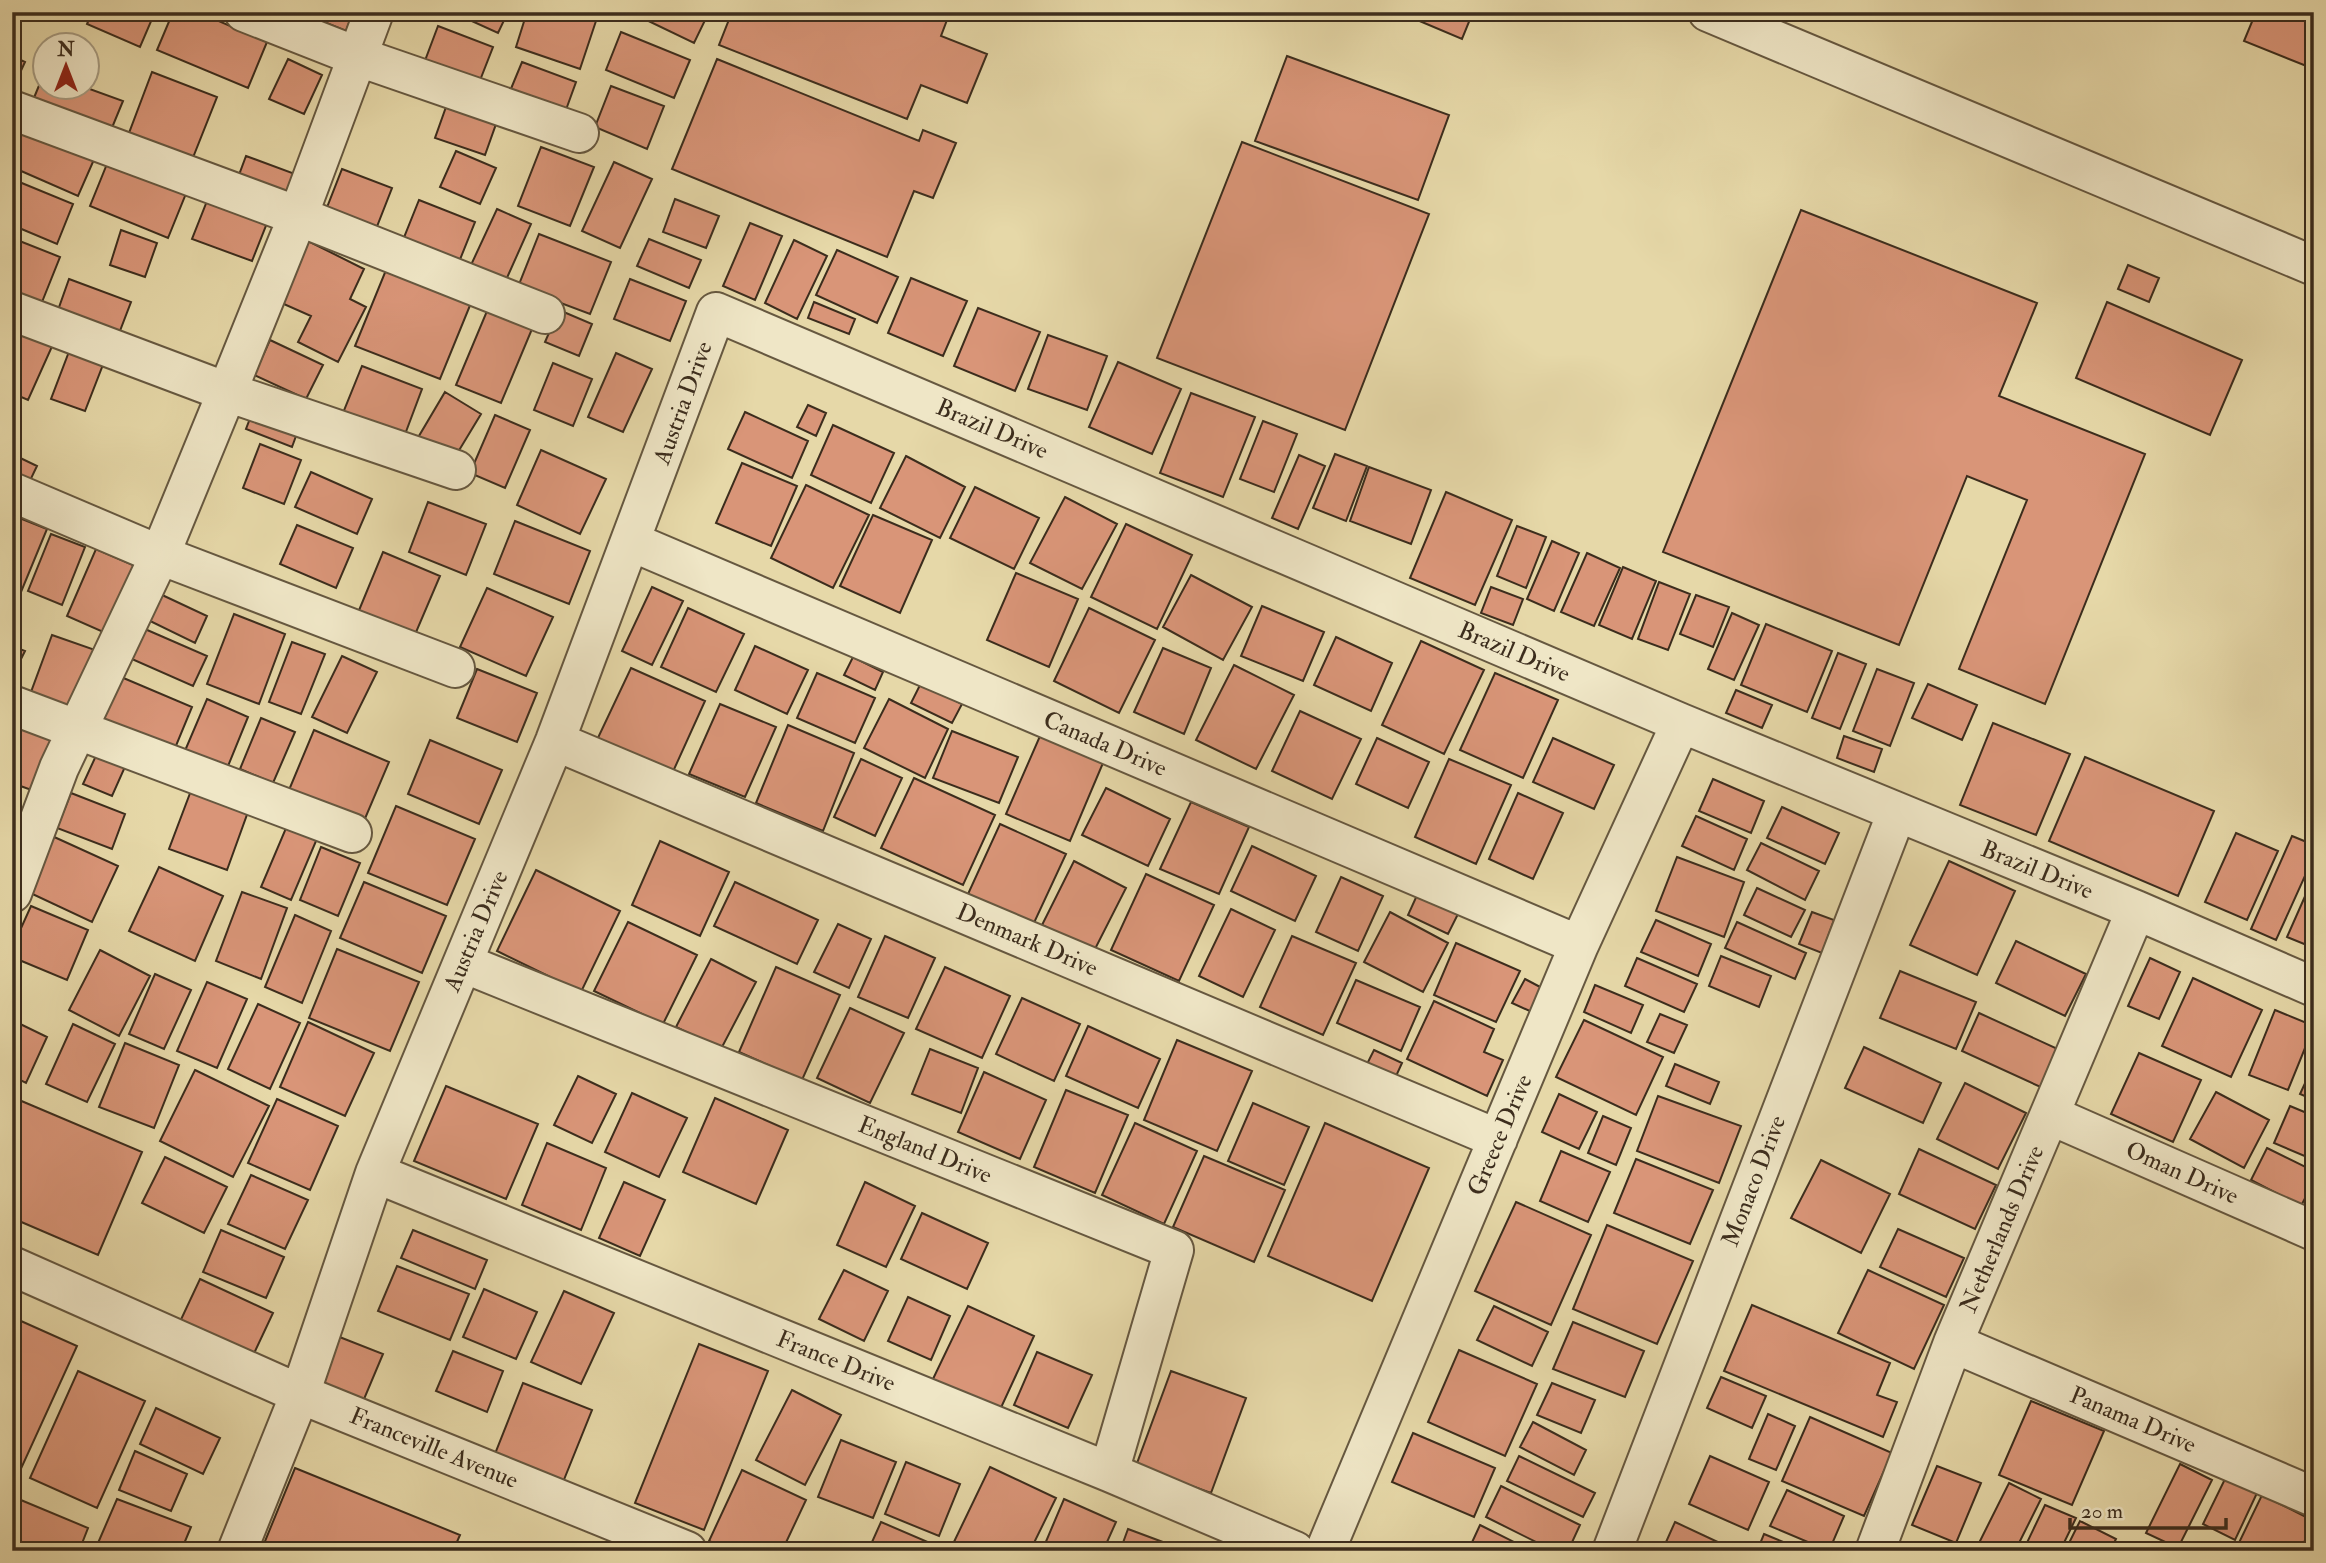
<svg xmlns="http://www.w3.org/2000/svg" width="2326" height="1563" font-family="'IM FELL Double Pica',serif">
	<rect width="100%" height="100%" fill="#e6d8a8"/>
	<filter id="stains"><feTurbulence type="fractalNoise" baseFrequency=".00286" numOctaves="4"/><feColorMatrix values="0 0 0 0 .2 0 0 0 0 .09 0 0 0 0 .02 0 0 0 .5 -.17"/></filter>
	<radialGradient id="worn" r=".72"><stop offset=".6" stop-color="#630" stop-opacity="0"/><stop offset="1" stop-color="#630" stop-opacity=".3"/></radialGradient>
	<!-- building -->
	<path fill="#d99578" stroke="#3c2d1d" stroke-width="2" d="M92,12H155L140,47L87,24Z
		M173,12H198L267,42L248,88L157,50Z
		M308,12H353L346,31L307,15Z
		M452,12H508L498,33Z
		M527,12H569L596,21L580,69L516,47Z
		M640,12H709L694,43L638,16Z
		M732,12H950L941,36L987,54L967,103L921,85L907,119L719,45Z
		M1403,12H1473L1462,39L1403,14Z
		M2256,12H2314V69L2244,41Z
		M438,26L493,47L477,88L423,66Z
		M621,32L690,60L674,98L606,70Z
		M12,56L25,62L12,90Z
		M1287,56L1449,115L1418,200L1255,141Z
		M288,59L322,75L304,114L269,99Z
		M717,59L919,141L923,130L956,143L933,198L914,191L887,257L672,169Z
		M522,62L576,82L563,118L508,96Z
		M45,71L46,88H87L123,101L109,135L31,105Z
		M152,72L217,97L190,165L126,141Z
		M611,86L664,106L647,149L595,127Z
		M446,107L496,124L485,155L435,138Z
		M24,123L96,155L78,196L12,167V149Z
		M1242,142L1429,214L1345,430L1157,358Z
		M541,147L594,167L570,226L518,206Z
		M456,151L496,168L480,204L440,187Z
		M246,156L295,174L285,201L236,183Z
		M109,159L187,191L168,238L90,206Z
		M614,162L652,179L620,248L582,231Z
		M342,169L392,188L376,229L326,210Z
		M12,179L73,204L57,244L12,225Z
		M209,196L269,218L252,261L192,239Z
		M675,199L719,216L706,248L663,232Z
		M419,200L475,222L459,262L403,240Z
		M497,209L531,224L506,280L471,265Z
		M1801,210L2037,303L1999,396L2145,454L2045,704L1959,669L2027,500L1967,476L1899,645L1663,552Z
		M750,223L782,236L755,300L723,286Z
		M121,230L157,243L145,277L110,265Z
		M539,234L611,262L590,314L518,287Z
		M12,238L60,257L40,307L12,295Z
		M649,239L701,260L689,288L637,266Z
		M306,240L364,269L350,299L366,307L338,362L298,342L311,316L277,301Z
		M794,240L827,256L797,319L765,303Z
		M837,250L898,277L877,323L816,295Z
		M2128,265L2159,278L2149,302L2118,289Z
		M386,270L471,303L440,379L355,346Z
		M911,278L967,301L943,356L888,333Z
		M69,279L131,302L118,336L57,313Z
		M630,279L686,301L670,341L614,319Z
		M814,302L855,319L849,334L808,318Z
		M2107,302L2242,360L2210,435L2076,378Z
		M978,308L1040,332L1015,391L954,366Z
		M559,310L592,324L579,356L545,342Z
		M487,311L532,329L501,403L456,385Z
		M12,324L54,342L28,400L12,393Z
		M1048,335L1107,356L1087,410L1028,389Z
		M270,340L323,365L306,399L254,375Z
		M70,349L104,362L85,411L51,399Z
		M616,353L652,369L623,432L588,417Z
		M1118,362L1181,389L1152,454L1089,427Z
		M553,363L592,379L573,426L534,410Z
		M362,366L422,389L404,437L343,413Z
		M445,392L481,414L452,462L416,441Z
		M1191,393L1255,417L1223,497L1160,473Z
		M808,405L826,413L816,436L797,427Z
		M254,408L300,425L292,447L246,429Z
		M745,412L808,441L792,478L728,449Z
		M495,415L530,430L505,488L470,473Z
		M1263,421L1297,434L1274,492L1240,479Z
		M833,425L894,453L871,503L811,475Z
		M260,444L301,460L284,504L243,488Z
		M541,450L606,479L580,534L517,505Z
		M12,454L37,466L25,491L12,486Z
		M1335,454L1367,466L1346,521L1313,508Z
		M1299,455L1325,466L1298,529L1272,518Z
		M906,456L965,487L940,538L880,508Z
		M742,463L797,486L771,546L716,523Z
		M1369,467L1431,490L1411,544L1350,521Z
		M311,472L372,499L357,534L295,507Z
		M806,485L869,515L833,588L771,558Z
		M975,487L1039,518L1014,569L950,538Z
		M1446,492L1512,520L1475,605L1410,578Z
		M1065,497L1117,524L1082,589L1030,563Z
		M428,502L486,524L466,575L409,552Z
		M12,515L47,529L21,592L12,589Z
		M873,515L932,540L900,613L840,586Z
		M515,521L590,551L569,604L494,574Z
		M1126,524L1192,555L1157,629L1091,597Z
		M297,525L353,548L336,588L280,564Z
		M1517,526L1546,537L1526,588L1497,576Z
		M51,534L85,547L62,605L28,591Z
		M1552,541L1579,553L1554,611L1527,599Z
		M96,549L140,568L110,635L67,616Z
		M383,552L440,576L411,644L355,620Z
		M1587,553L1620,568L1594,626L1561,612Z
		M1623,567L1656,581L1632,639L1599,625Z
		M1016,573L1078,599L1049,667L987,640Z
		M1191,575L1252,607L1223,660L1163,627Z
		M1659,582L1690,594L1668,650L1638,639Z
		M652,587L683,601L652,665L622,651Z
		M1491,587L1523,599L1513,625L1481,613Z
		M487,588L553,617L526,676L460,647Z
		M160,594L207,616L195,643L148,620Z
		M1696,595L1729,607L1713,647L1680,634Z
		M1262,606L1324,632L1303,681L1241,656Z
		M688,608L744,634L716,692L661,667Z
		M1089,608L1155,640L1119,713L1054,681Z
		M1732,613L1759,625L1734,680L1708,669Z
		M234,614L285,634L259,704L207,684Z
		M1766,624L1832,651L1807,712L1741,685Z
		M138,626L207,656L193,686L125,656Z
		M52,635L98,651L77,709L31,692Z
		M1336,637L1392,663L1371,711L1314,685Z
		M1421,641L1484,670L1444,754L1382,725Z
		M292,642L325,654L301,714L269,702Z
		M12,646L25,651L12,677Z
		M755,646L808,670L787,714L735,690Z
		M1163,648L1211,668L1184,734L1134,712Z
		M1838,653L1866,664L1840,729L1812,718Z
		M342,656L377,672L347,733L312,717Z
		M853,657L883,672L875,690L844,675Z
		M1234,665L1294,695L1256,769L1196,740Z
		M631,668L705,701L671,776L596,742Z
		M477,669L537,693L517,742L457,718Z
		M1877,669L1914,683L1890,746L1853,731Z
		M817,673L875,698L855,743L797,718Z
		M1495,673L1558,700L1523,778L1460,750Z
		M114,674L192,707L173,753L95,721Z
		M921,683L962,704L952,723L911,703Z
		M1928,684L1977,705L1962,740L1912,718Z
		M1736,690L1772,705L1762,728L1726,713Z
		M207,699L248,717L226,771L184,753Z
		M889,699L948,729L925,778L864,748Z
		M720,704L776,727L745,797L689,774Z
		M1300,711L1361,739L1332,799L1272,771Z
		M12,716L60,735L37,792L12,783Z
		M261,718L295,732L273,783L240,769Z
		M1993,723L2070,754L2036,835L1960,805Z
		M788,725L854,753L823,831L756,803Z
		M314,730L389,762L364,821L289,790Z
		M952,731L1018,757L999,803L933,778Z
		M1040,736L1103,763L1070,841L1006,814Z
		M1844,736L1882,749L1874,772L1837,758Z
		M1377,738L1429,762L1408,808L1356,784Z
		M1553,738L1614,765L1594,809L1533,782Z
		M430,740L502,770L479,824L408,794Z
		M100,747L128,760L112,796L83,784Z
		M2085,757L2214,811L2178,896L2049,841Z
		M861,759L902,778L875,836L834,817Z
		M1449,759L1511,785L1476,864L1415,837Z
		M914,778L995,815L963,885L881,848Z
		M1713,779L1764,801L1751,833L1699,811Z
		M192,788L249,809L227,870L169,849Z
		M1106,788L1170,819L1148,866L1082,835Z
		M71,793L125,814L112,849L57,828Z
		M1518,793L1563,813L1533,879L1489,859Z
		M1191,802L1249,827L1219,894L1160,869Z
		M396,806L475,839L447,905L368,873Z
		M1782,807L1839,833L1825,864L1767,838Z
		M1696,816L1747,839L1734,870L1682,846Z
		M289,821L319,834L291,900L261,887Z
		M1000,824L1066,854L1033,925L968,894Z
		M2236,833L2278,851L2247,920L2205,902Z
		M52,836L118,866L92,922L26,891Z
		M2292,836L2314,845V856L2276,940L2251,929Z
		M660,841L729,872L700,936L632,905Z
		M1761,843L1819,871L1805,900L1747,870Z
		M1252,846L1316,876L1295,921L1231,891Z
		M321,847L360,863L338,916L300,900Z
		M1677,857L1744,882L1724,937L1656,911Z
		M1074,861L1126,888L1094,951L1042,925Z
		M1949,861L2015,891L1977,975L1910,945Z
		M159,867L223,896L195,961L129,931Z
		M536,870L620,911L581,992L497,951Z
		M1146,874L1214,905L1179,981L1111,950Z
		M2314,876V948L2287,937Z
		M1341,877L1383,896L1358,951L1316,932Z
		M364,882L446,916L422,973L340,938Z
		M735,882L818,920L797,964L714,926Z
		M1757,888L1805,910L1791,937L1744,915Z
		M242,892L287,908L261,979L216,961Z
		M1418,893L1459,912L1448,934L1408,915Z
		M31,906L88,930L67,980L12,957V948Z
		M1231,909L1275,930L1243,997L1199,976Z
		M1390,912L1448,943L1423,992L1364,962Z
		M1812,912L1834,920L1822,953L1799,944Z
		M295,915L331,931L302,1003L265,987Z
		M1656,920L1711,944L1698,976L1641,952Z
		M628,922L697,955L663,1024L594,991Z
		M1737,922L1806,953L1795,979L1725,948Z
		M838,924L871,939L849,988L814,972Z
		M885,936L935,958L908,1018L858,997Z
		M1292,936L1356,963L1323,1035L1260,1007Z
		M2016,941L2086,974L2065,1016L1996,983Z
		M1456,943L1520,971L1496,1022L1434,995Z
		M337,949L419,982L390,1051L309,1018Z
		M100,950L150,976L119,1036L69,1010Z
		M1721,956L1771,976L1759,1007L1709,986Z
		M1637,958L1697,984L1684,1012L1625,986Z
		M2150,958L2180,972L2159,1019L2128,1006Z
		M711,959L756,982L721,1049L676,1027Z
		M776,967L840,995L802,1080L739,1052Z
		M945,967L1010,996L982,1058L916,1029Z
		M1900,971L1976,1002L1956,1049L1880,1018Z
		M155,974L191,990L164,1049L129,1034Z
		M2193,978L2262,1010L2231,1077L2162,1046Z
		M1525,979L1544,989L1532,1012L1512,1003Z
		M1356,980L1420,1007L1401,1051L1337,1023Z
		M207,982L247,999L217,1068L177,1051Z
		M1595,985L1643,1005L1631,1033L1584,1012Z
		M1022,998L1080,1024L1054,1081L996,1054Z
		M1434,1001L1494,1029L1484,1052L1503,1060L1487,1096L1407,1059Z
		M258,1004L300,1023L270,1089L228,1069Z
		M850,1008L904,1033L870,1103L817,1078Z
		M2275,1010L2314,1026L2288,1090L2249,1075Z
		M1979,1013L2062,1051L2045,1089L1962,1051Z
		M1660,1014L1687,1025L1674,1053L1647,1042Z
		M12,1020L47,1037L26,1083L12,1076Z
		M1584,1020L1663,1057L1636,1115L1556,1077Z
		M308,1022L374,1053L345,1116L280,1087Z
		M73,1024L115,1044L87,1102L46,1084Z
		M1088,1026L1160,1059L1138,1108L1066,1076Z
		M1177,1040L1252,1071L1217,1151L1144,1120Z
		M125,1043L179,1065L154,1128L99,1107Z
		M1864,1047L1941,1083L1923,1123L1845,1088Z
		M930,1049L978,1068L961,1113L912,1094Z
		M1374,1050L1402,1063L1392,1085L1363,1072Z
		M2139,1053L2201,1080L2173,1142L2111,1114Z
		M1675,1064L1719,1082L1710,1104L1666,1086Z
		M2314,1064V1100L2300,1094Z
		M195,1070L269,1106L233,1177L160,1141Z
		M984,1072L1046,1100L1020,1159L958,1132Z
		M578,1076L616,1094L592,1143L554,1125Z
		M1965,1083L2026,1113L1998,1169L1937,1139Z
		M446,1086L538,1124L506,1199L414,1161Z
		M1066,1090L1128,1115L1095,1193L1034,1167Z
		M2216,1092L2269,1120L2244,1168L2190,1139Z
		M632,1093L687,1118L659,1177L605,1152Z
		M1559,1094L1597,1112L1579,1149L1542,1132Z
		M1658,1096L1741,1126L1719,1183L1637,1151Z
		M12,1097L142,1152L98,1255L12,1218Z
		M715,1098L788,1130L756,1204L683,1172Z
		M277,1099L338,1126L310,1190L248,1163Z
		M1253,1103L1309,1127L1284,1185L1228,1161Z
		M2290,1106L2314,1116V1160L2274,1143Z
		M1603,1116L1631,1128L1616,1165L1588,1153Z
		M1135,1123L1197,1151L1164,1224L1102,1195Z
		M1325,1123L1429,1168L1372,1301L1268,1256Z
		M547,1143L606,1168L581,1230L522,1205Z
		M2267,1148L2314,1171V1181L2301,1206L2251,1180Z
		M1919,1149L1996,1185L1975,1229L1899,1194Z
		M1561,1151L1610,1172L1588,1222L1540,1201Z
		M1204,1156L1285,1190L1254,1262L1173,1227Z
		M165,1157L227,1187L204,1233L142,1203Z
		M1636,1159L1713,1190L1690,1244L1614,1213Z
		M1821,1160L1890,1194L1861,1253L1791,1218Z
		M251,1175L308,1200L285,1249L228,1224Z
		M624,1182L665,1200L640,1256L599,1238Z
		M865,1182L915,1206L886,1267L837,1245Z
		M1516,1202L1591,1235L1551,1325L1475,1291Z
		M922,1213L988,1243L967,1289L901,1259Z
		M1607,1225L1693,1261L1657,1344L1573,1309Z
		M1898,1229L1964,1258L1946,1297L1880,1267Z
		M221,1230L284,1257L266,1298L203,1272Z
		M413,1230L487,1260L475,1289L401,1258Z
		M397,1266L469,1294L450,1340L378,1311Z
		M844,1270L888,1291L864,1341L819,1319Z
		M1868,1270L1944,1305L1914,1369L1838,1333Z
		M200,1279L273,1313L250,1362L177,1328Z
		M484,1289L537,1312L516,1359L463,1337Z
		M564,1291L614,1313L581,1384L531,1362Z
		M908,1297L950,1316L931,1360L888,1341Z
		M1752,1305L1890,1363L1877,1395L1897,1402L1883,1437L1724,1371Z
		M968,1306L1034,1336L999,1412L932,1381Z
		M1494,1306L1548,1332L1532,1366L1477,1340Z
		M12,1317L77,1346L14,1484L12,1483Z
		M1573,1322L1644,1351L1625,1397L1553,1369Z
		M337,1336L383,1354L359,1411L314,1393Z
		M699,1344L768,1371L704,1530L635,1503Z
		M1459,1350L1537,1384L1505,1456L1428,1422Z
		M453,1351L503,1371L487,1412L436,1391Z
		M1037,1352L1092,1375L1068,1428L1014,1405Z
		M78,1371L145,1401L97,1508L30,1478Z
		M1171,1371L1246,1398L1211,1493L1136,1466Z
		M1721,1377L1766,1396L1752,1428L1707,1408Z
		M523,1383L592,1410L559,1492L491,1464Z
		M1552,1383L1595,1400L1581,1433L1537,1415Z
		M792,1390L841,1415L805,1485L756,1460Z
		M2031,1401L2104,1431L2072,1505L1999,1475Z
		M156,1408L220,1438L203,1474L140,1444Z
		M1768,1414L1795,1426L1776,1470L1749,1459Z
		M1810,1417L1892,1453L1864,1516L1782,1481Z
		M1533,1422L1586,1450L1574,1475L1520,1447Z
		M1413,1433L1495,1468L1474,1517L1392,1482Z
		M841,1440L896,1462L873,1518L818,1497Z
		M135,1451L187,1474L171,1511L119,1490Z
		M1519,1456L1595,1493L1583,1517L1507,1481Z
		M1710,1456L1769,1482L1748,1530L1689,1504Z
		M906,1462L960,1484L939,1536L885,1514Z
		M2180,1464L2212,1480L2178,1548L2146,1533Z
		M1937,1466L1981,1483L1956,1543L1912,1525Z
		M990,1467L1056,1498L1030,1551H963L952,1546Z
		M295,1468L460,1535L453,1551H261Z
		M742,1470L806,1500L782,1551H730L709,1541Z
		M2225,1479L2257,1493L2235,1540L2203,1524Z
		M2009,1483L2041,1499L2015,1551H1975Z
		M1501,1486L1580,1525L1568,1551H1554L1486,1517Z
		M1787,1490L1844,1516L1829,1551L1770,1526Z
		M2262,1495L2314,1521L2300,1551H2235Z
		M16,1498L88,1528L79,1551H12V1506Z
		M117,1499L191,1527L181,1551H118L98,1543Z
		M1064,1499L1116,1522L1103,1551H1042Z
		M2045,1505L2076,1518L2060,1551H2023Z
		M2080,1521L2116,1539L2110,1551H2065Z
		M881,1522L944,1549L943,1551H868Z
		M1675,1522L1737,1551H1662Z
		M1480,1525L1532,1551H1468Z
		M1128,1529L1187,1551H1120Z
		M1764,1534L1805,1551H1757Z"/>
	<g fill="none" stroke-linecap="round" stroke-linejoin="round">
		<defs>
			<path id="minor" d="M244,12L356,56L579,133
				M1708,12L2314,266
				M12,110L298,216L545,314
				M12,311L227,392L456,470
				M12,492L160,555L455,668
				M632,542L1579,945
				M12,705L352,833
				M555,741L1498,1139
				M12,893L59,768L160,555L227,392L298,216L374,12
				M463,963L1174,1250L1109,1472
				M2050,1115L2314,1231
				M375,1173L1109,1472L1295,1551
				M12,1266L300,1394L687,1551
				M1953,1343L2314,1497
				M237,1551L300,1394L375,1173L555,741L716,312L1681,723L2136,910L2314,987
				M1325,1551L1579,945L1681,723
				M1612,1551L1897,812
				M1875,1551L1953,1343L2136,910"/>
		</defs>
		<!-- minor casing -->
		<use href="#minor" stroke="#665840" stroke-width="42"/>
		<!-- minor -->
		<use href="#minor" stroke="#efe6c6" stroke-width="38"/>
	</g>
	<g text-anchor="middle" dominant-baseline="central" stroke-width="6" stroke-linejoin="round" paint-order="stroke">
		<!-- street labels -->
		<g font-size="24" fill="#3c2d1d" stroke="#efe6c6">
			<text transform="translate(683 403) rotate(-70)">Austria Drive</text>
			<text transform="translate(992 429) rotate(23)">Brazil Drive</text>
			<text transform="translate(1514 652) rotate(23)">Brazil Drive</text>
			<text transform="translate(1105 744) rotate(23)">Canada Drive</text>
			<text transform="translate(2037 870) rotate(22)">Brazil Drive</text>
			<text transform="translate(476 931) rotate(-67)">Austria Drive</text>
			<text transform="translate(1027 940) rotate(23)">Denmark Drive</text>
			<text transform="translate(1500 1135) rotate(-67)">Greece Drive</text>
			<text transform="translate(925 1150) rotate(22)">England Drive</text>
			<text transform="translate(2182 1173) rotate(24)">Oman Drive</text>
			<text transform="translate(1754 1181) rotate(-69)">Monaco Drive</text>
			<text transform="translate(2002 1229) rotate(-67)">Netherlands Drive</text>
			<text transform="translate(836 1361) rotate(22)">France Drive</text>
			<text transform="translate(2133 1420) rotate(23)">Panama Drive</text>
			<text transform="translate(434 1448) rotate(22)">Franceville Avenue</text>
		</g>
	</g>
	<!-- margin -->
	<rect width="2326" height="1563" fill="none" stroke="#e6d8a8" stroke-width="42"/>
	<rect x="14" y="14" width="2298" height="1535" fill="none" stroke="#3c2d1d" stroke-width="3.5"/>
	<rect x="21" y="21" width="2284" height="1521" fill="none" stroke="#3c2d1d" stroke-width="2"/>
	<!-- north arrow -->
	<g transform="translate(66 66)"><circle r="33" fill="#efe6c6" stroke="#a79c82" stroke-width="2"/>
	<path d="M0-5L12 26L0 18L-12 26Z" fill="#8f2418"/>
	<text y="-10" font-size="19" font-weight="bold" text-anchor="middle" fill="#3c2d1d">N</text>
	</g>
	<!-- scale -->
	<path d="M2070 1518v10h156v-10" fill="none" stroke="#3c2d1d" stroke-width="3.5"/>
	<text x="2081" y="1518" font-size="21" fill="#3c2d1d" stroke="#efe6c6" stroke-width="5" paint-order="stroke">20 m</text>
	<rect width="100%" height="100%" filter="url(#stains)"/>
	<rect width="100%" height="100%" fill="url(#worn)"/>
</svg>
